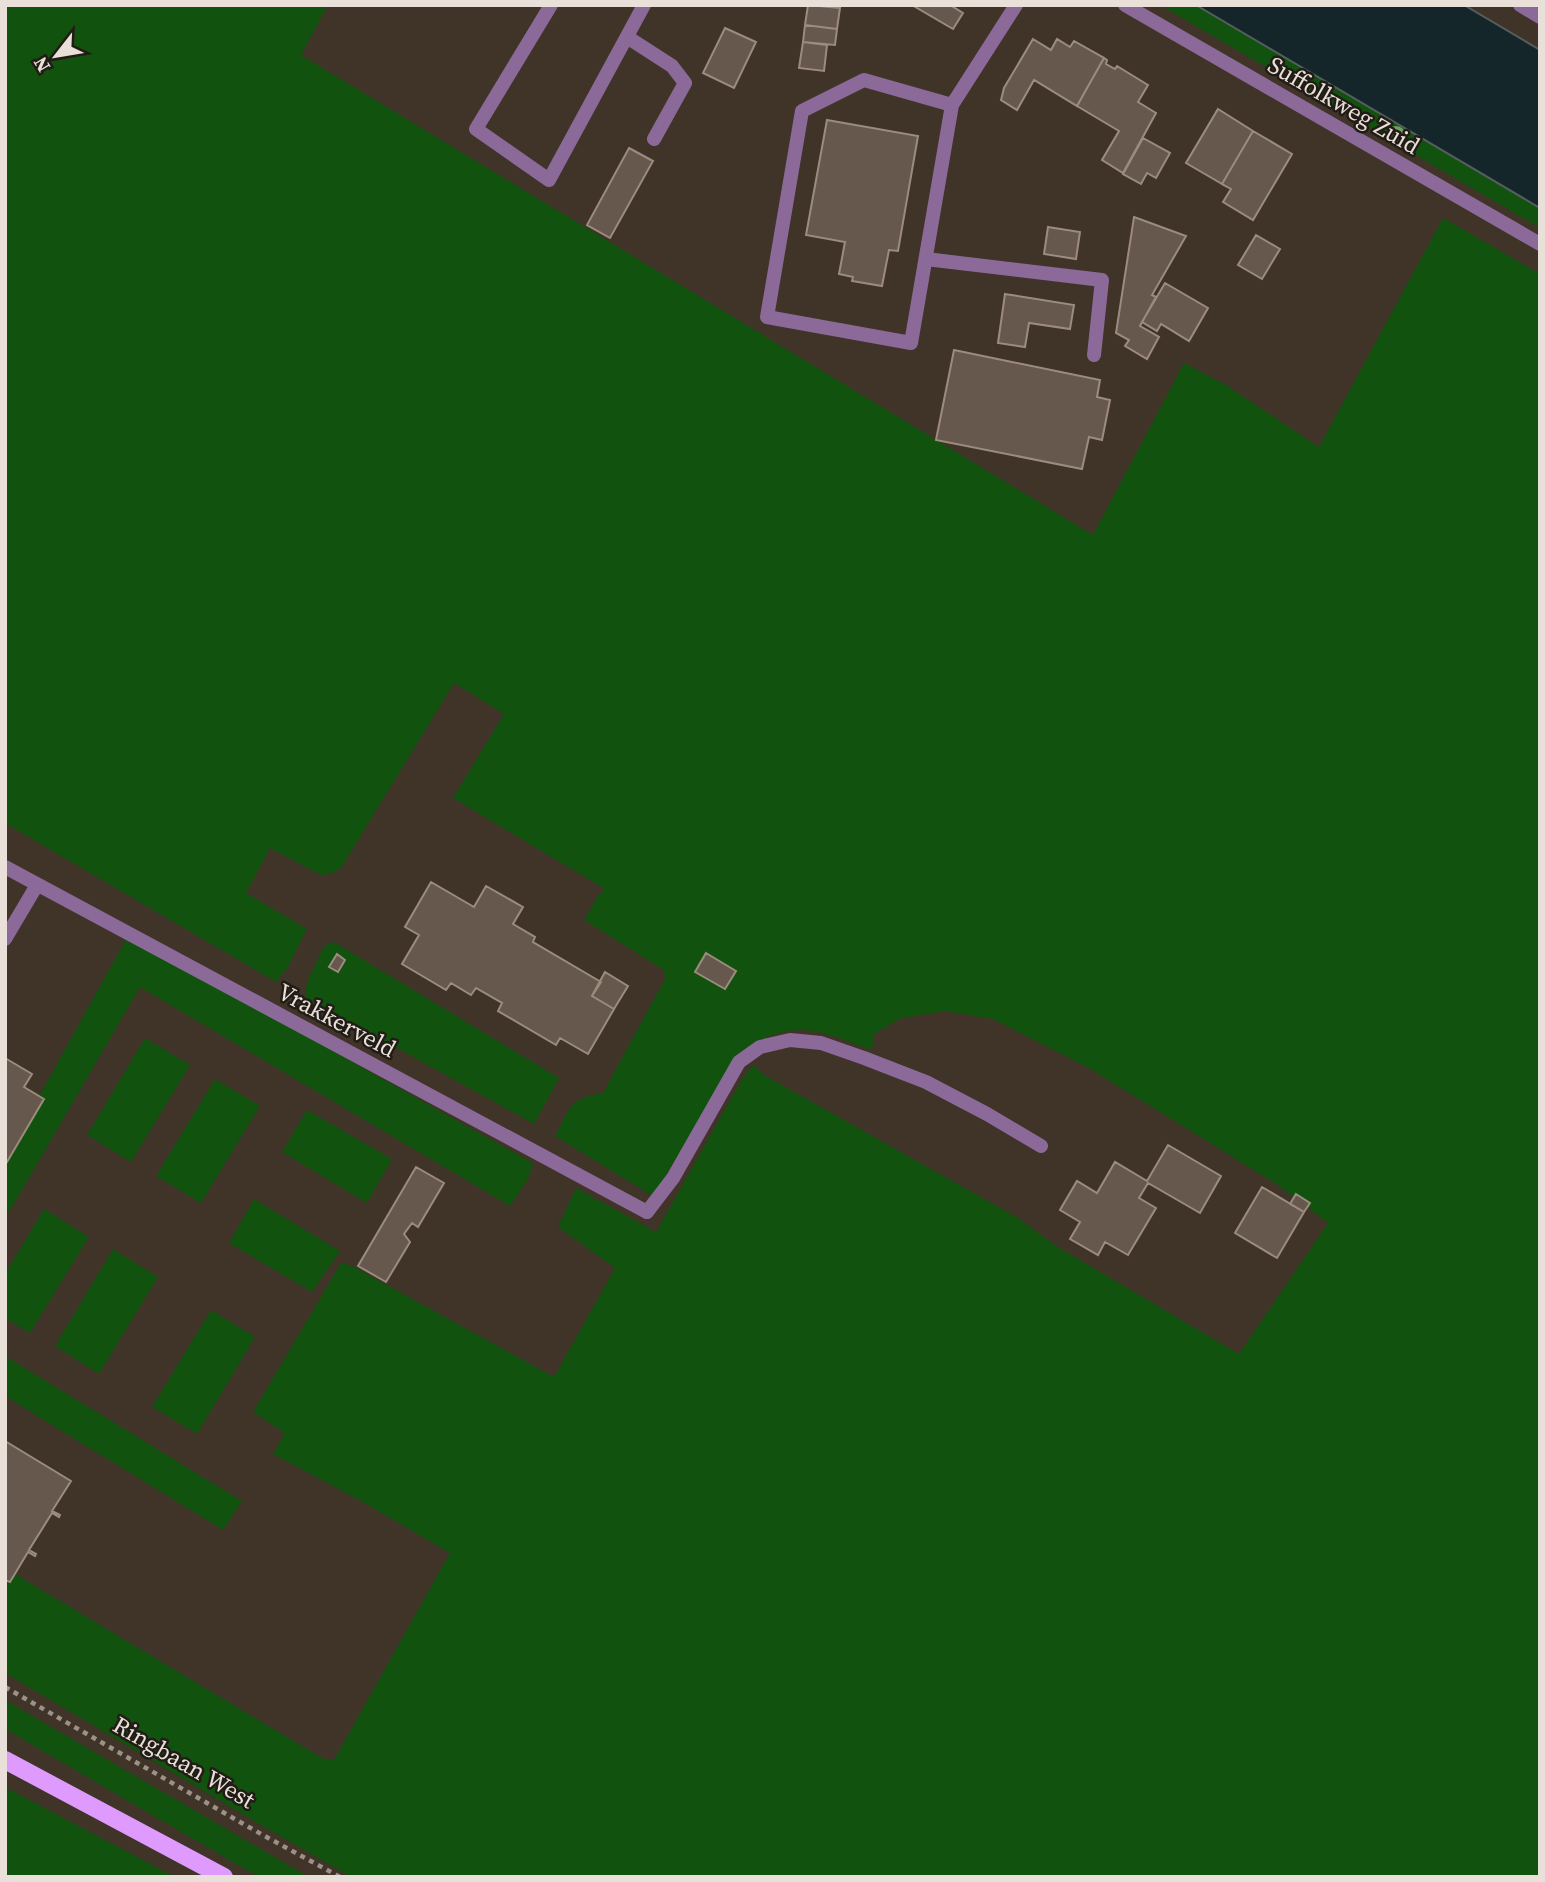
<svg xmlns="http://www.w3.org/2000/svg" width="1545" height="1882" font-family="'Source Serif 4',serif">
	<rect width="100%" height="100%" fill="#403328"/>
	<!-- green -->
	<path fill="#10520e" d="M5,5H328L301,55L1093,535L1184,363L1226,385L1319,447L1443,218L1540,274V1877H351L249,1818L5,1673V1568L322,1758L334,1760L450,1553L361,1501L273,1454L285,1433L253,1412L341,1263L352,1266L554,1377L615,1268L558,1227L576,1188L656,1232L741,1081L753,1065L764,1075L1018,1218L1056,1246L1239,1354L1328,1223L1275,1183L1087,1067L993,1019L945,1011L901,1018L874,1034L872,1050C853,1044 833,1034 813,1031C787,1026 755,1039 736,1056L663,1180L651,1195L555,1136C570,1108 569,1098 603,1093L665,979L664,970L584,920L597,897L605,889L453,798L504,714L454,683L341,868L332,873L321,875L270,848L246,893L307,929L288,967L276,982L5,823Z
		M1160,5H1196L1540,207V228Z
		M130,932L288,1026L533,1163L528,1179L510,1206L140,987L5,1219V1158Z
		M334,942L559,1078L534,1124L305,997L307,982L324,946Z
		M145,1038L190,1065L131,1162L87,1135Z
		M215,1079L260,1106L201,1203L156,1176Z
		M307,1110L392,1159L367,1203L282,1152Z
		M254,1199L340,1251L312,1292L229,1243Z
		M44,1209L89,1237L30,1333L5,1318V1274Z
		M113,1249L158,1277L99,1374L55,1346Z
		M211,1310L255,1337L197,1434L152,1407Z
		M5,1356L242,1501L223,1530L5,1396Z
		M5,1700L309,1877H259L236,1864L5,1729Z
		M5,1787L175,1877H5Z"/>
	<!-- water -->
	<path fill="#15262a" stroke="#555e5e" stroke-width="2" d="M1196,5H1464L1540,50V208Z"/>
	<!-- building -->
	<path fill="#66584c" stroke="#9b8c7f" stroke-width="2" d="M808,5L840,8L837,29L805,25Z
		M912,5H950L963,13L953,29Z
		M805,25L837,29L835,45L803,42Z
		M725,28L756,42L734,88L703,73Z
		M1033,39L1051,50L1057,39L1070,47L1074,41L1104,58L1077,106L1034,80L1017,110L1001,100L1004,88Z
		M803,42L827,45L824,71L799,68Z
		M1104,58L1107,60L1106,64L1115,69L1117,66L1148,85L1138,102L1156,113L1123,173L1102,160L1119,131L1077,106Z
		M1218,109L1253,131L1222,184L1186,163Z
		M827,120L918,136L898,251L889,250L882,286L852,281L853,277L839,274L845,242L806,235Z
		M1253,131L1292,154L1253,220L1223,202L1231,189L1222,184Z
		M1143,138L1170,153L1156,178L1147,173L1141,184L1123,174Z
		M629,148L653,161L610,238L587,225Z
		M1134,217L1186,236L1152,295L1156,297L1140,326L1159,337L1147,359L1125,346L1129,340L1116,333Z
		M1048,227L1080,232L1076,259L1044,254Z
		M1256,235L1280,249L1262,279L1238,265Z
		M1165,283L1208,308L1189,341L1161,324L1157,331L1142,322Z
		M1005,294L1074,305L1070,329L1029,323L1025,347L998,343Z
		M954,350L1100,380L1097,397L1110,400L1102,440L1089,437L1082,469L936,440Z
		M431,882L474,907L486,886L523,907L513,924L535,937L533,942L601,982L592,996L614,1009L588,1054L560,1038L556,1045L498,1011L502,1003L476,988L471,995L451,983L446,990L402,964L419,935L405,927Z
		M706,953L736,971L725,989L695,972Z
		M337,954L345,960L338,972L329,967Z
		M605,972L628,986L614,1009L592,996Z
		M5,1058L32,1074L24,1087L44,1099L7,1162L5,1161Z
		M1168,1145L1221,1176L1200,1213L1148,1183L1139,1198L1156,1208L1128,1255L1105,1242L1098,1255L1070,1239L1080,1222L1060,1210L1077,1181L1097,1193L1115,1162L1147,1181Z
		M416,1167L444,1183L418,1227L412,1223L404,1234L410,1242L386,1282L358,1266Z
		M1262,1187L1304,1212L1277,1258L1235,1233Z
		M1296,1194L1310,1203L1304,1212L1290,1204Z
		M5,1441L71,1481L52,1511L60,1515L59,1517L52,1513L29,1550L36,1554L35,1556L28,1552L10,1582L5,1580Z"/>
	<g fill="none" stroke-linecap="round" stroke-linejoin="round">
		<!-- path -->
		<path stroke="#9c9188" stroke-width="4.5" stroke-dasharray="5 5" stroke-linecap="butt" d="M5,1687L261,1834L340,1877"/>
		<!-- lane -->
		<path stroke="#8b6a9a" stroke-width="14" d="M551,5L476,129L549,180L644,5
			M627,37L672,66L685,83L654,139
			M952,105L864,80L802,111L767,317L911,343L952,105L1016,5
			M926,259L1102,280L1094,355
			M5,939L37,885
			M647,1212L673,1178L739,1062L760,1047L790,1040L821,1043L864,1058L926,1082L987,1114L1041,1146"/>
		<!-- street -->
		<path stroke="#8b6a9a" stroke-width="14" d="M1125,5L1540,244
			M1520,5L1540,17
			M5,867L647,1212"/>
		<!-- primary -->
		<path stroke="#de9afd" stroke-width="18" d="M5,1760L224,1877"/>
	</g>
	<!-- trees -->
	<circle fill="#749e66" cx="1396" cy="136" r="10"/>
	<g text-anchor="middle" dominant-baseline="central" stroke-width="5" stroke-linejoin="round" paint-order="stroke">
		<!-- street labels -->
		<g font-size="24" fill="#e9e0d9" stroke="#221c17">
			<text transform="translate(1344 105) rotate(30)">Suffolkweg Zuid</text>
			<text transform="translate(337 1020) rotate(28)">Vrakkerveld</text>
			<text transform="translate(184 1762) rotate(30)">Ringbaan West</text>
		</g>
	</g>
	<!-- border -->
	<rect width="1545" height="1882" fill="none" stroke="#e9e0d9" stroke-width="14"/>
	<!-- north arrow -->
	<g transform="translate(56 56) rotate(239)" stroke="#221c17" stroke-width="5" paint-order="stroke">
	<path d="M0-5L12 26L0 18L-12 26Z" fill="#e9e0d9"/>
	<text y="-10" font-size="19" font-weight="bold" text-anchor="middle" fill="#e9e0d9">N</text>
	</g>
</svg>
